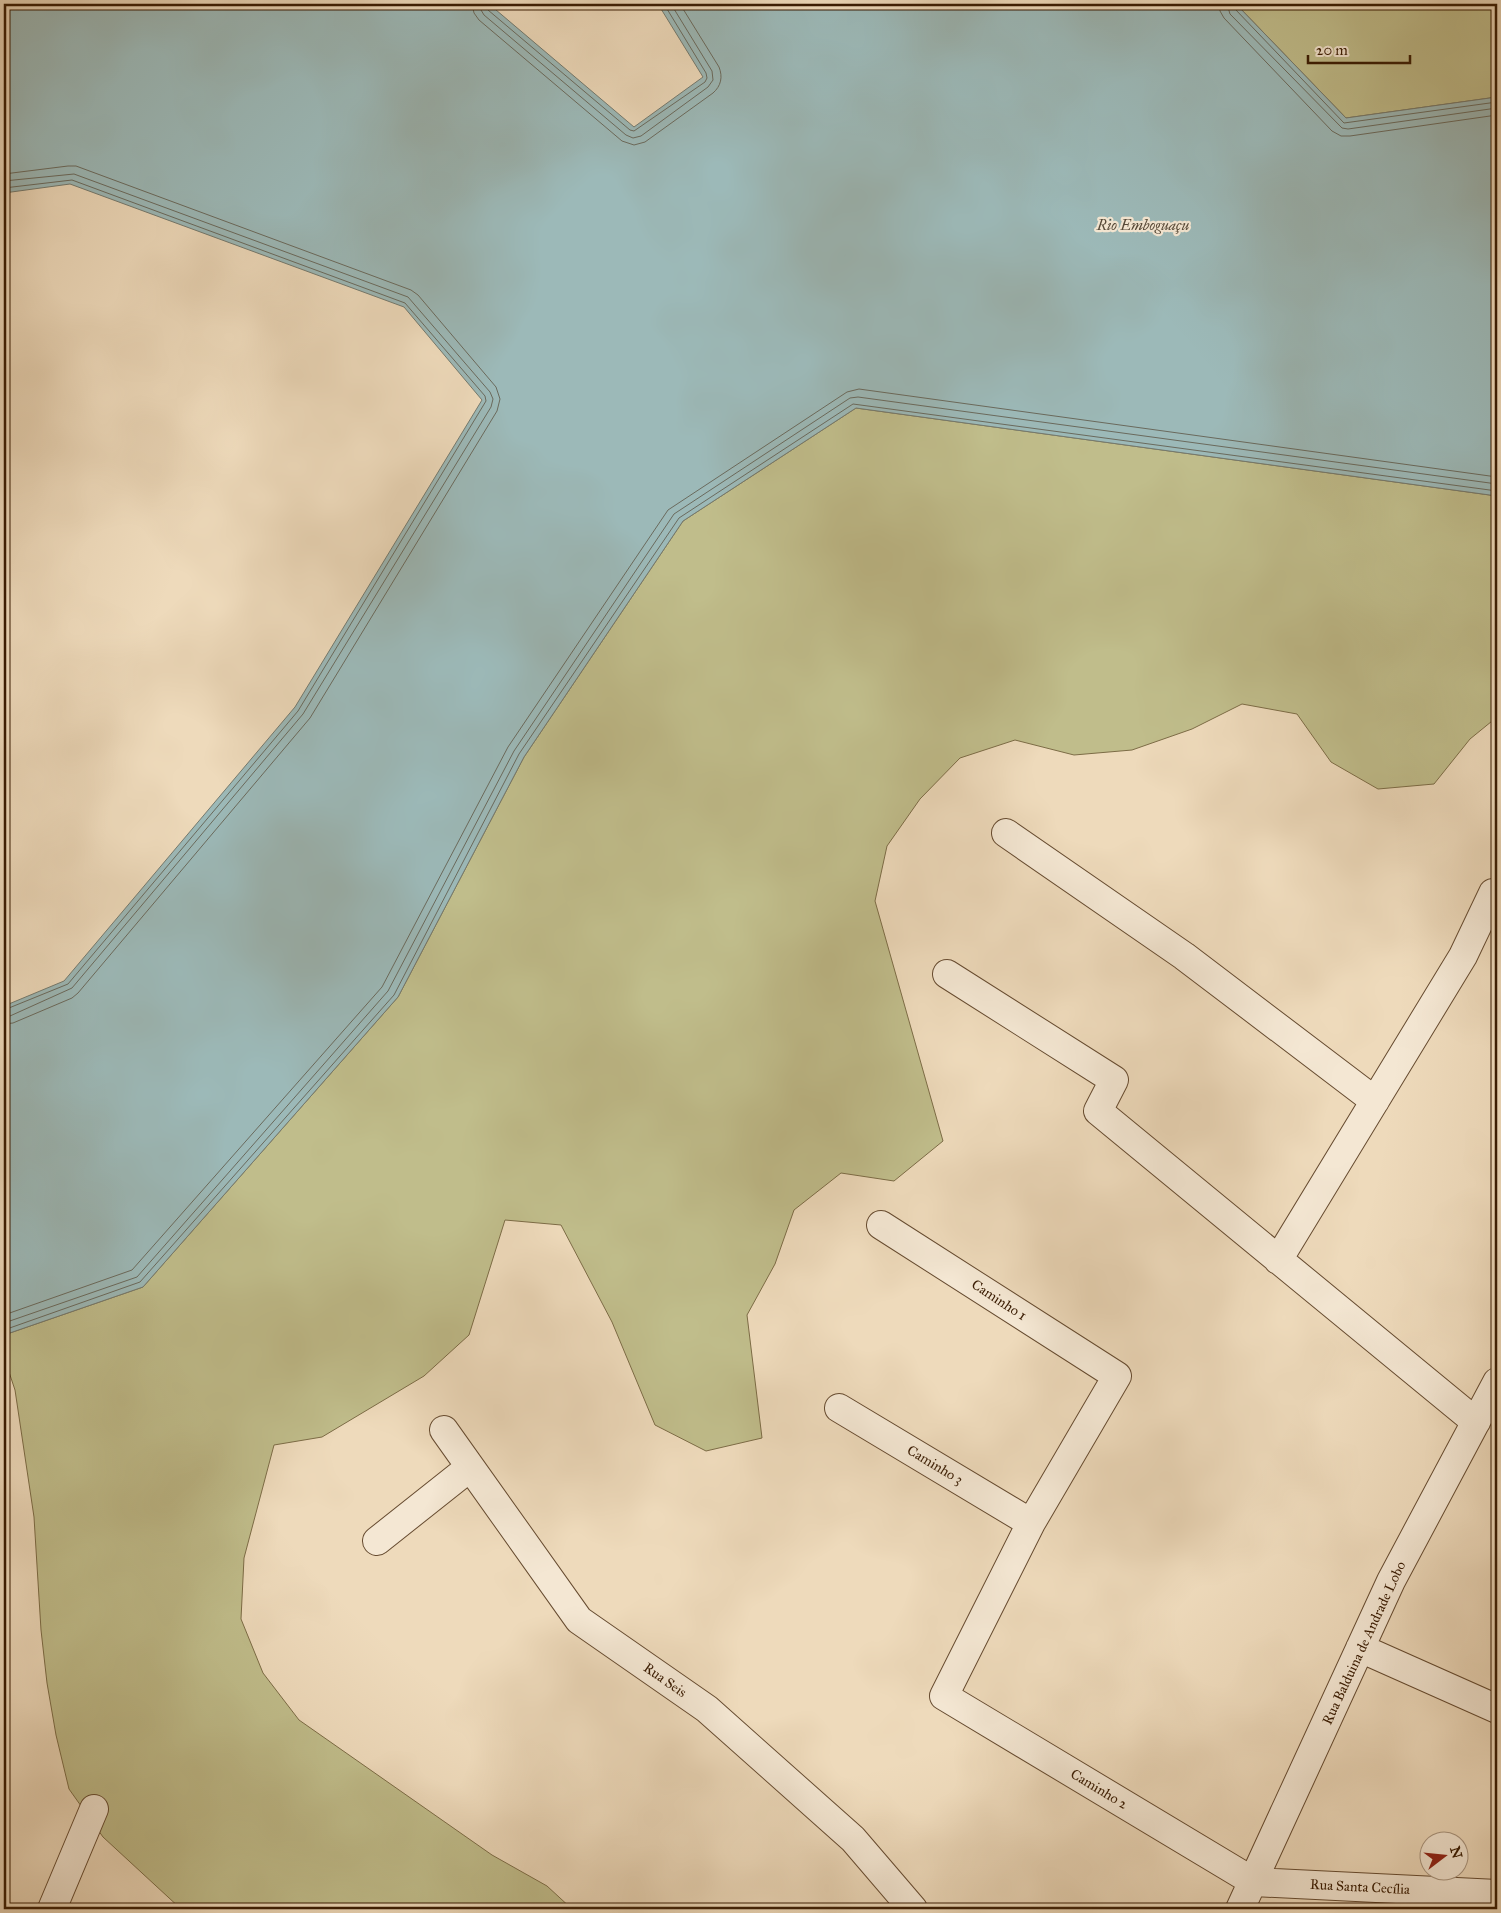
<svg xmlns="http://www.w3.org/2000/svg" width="1501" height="1913" font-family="'IM FELL Great Primer',serif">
	<rect width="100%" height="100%" fill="#eedabb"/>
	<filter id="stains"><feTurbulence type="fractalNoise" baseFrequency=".004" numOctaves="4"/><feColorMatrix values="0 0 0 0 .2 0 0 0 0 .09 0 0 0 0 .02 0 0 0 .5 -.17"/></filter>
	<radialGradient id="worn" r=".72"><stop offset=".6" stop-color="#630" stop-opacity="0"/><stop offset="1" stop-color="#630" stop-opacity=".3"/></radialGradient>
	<!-- green -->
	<path fill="#c0bd8b" stroke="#7c6c46" d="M1236,4H1497V97L1346,118Z
		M856,408L1497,496V717L1470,739L1434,784L1378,789L1331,762L1297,714L1242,704L1192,729L1132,750L1074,755L1015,740L960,758L920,799L887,846L875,901L943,1141L894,1181L841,1173L794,1210L775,1264L747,1315L762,1438L706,1451L655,1425L612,1322L561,1225L505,1220L469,1335L424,1376L322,1437L274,1445L244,1558L241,1619L263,1673L299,1720L492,1855L547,1886L572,1909H181L103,1837L69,1789L56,1735L47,1683L41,1630L34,1517L15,1390L4,1357V1335L143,1287L398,997L524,757L683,521Z"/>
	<!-- water -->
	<path fill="#9cb9b8" stroke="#747a6f" d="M4,4H489L634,127L703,77L658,4H1236L1346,118L1497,97V496L856,408L683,521L524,757L398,997L143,1287L4,1335V1006L64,981L295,707L482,400L404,307L70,184L4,193Z"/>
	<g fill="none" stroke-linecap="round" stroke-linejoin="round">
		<!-- shore -->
		<path stroke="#6a6a5d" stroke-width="1" d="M472,4L474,13L479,20L622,141L634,145L645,142L713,93C721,86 723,77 719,67L680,4
			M480,4L481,10L484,15L626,135L633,138L641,136L708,87L713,80L712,71L671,4
			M486,4L488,10L630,130L634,131L705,82L707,78L706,73L664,4
			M1219,4L1220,11L1224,18L1332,131L1341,136H1350L1497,115
			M1227,4L1230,14L1342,128L1348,129L1497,108
			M1233,4L1235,9L1344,123L1497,102
			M4,174L68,166H76L411,290L418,295L496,387L500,399L497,411L310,718L78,993L72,998L13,1023L4,1024
			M4,181L74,174L408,297L490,392L493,399L491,407L303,714L72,988L10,1016L4,1017
			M4,188L72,180L405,303L485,396L486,401L298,711L68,984L4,1010
			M4,1315L132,1270L382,987L508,747L668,510L847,392L859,389L1497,477
			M4,1323L137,1277L388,991L514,751L674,514L850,398L858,397L1497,484
			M4,1330L140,1282L394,995L519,754L679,518L853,404L1497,491"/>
		<defs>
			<path id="minor" d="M1006,833L1184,956L1375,1101
				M947,974L1114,1080L1098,1111L1476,1422
				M881,1225L1117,1376L1031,1523L944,1696L1254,1882L1497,1894
				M1278,1260L1463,956L1493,893
				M839,1408L1031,1523
				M444,1430L579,1620L707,1709L853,1839L913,1909
				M377,1541L469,1468
				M1360,1648L1497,1709
				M52,1909L94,1809
				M1240,1909L1391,1581L1497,1382"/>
		</defs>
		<!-- minor casing -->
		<use href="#minor" stroke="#664b30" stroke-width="30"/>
		<!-- minor -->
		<use href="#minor" stroke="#f4e7d3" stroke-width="28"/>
	</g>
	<g text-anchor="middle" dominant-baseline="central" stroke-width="4.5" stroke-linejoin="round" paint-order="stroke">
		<!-- street labels -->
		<g font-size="14" fill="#391b02" stroke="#f4e7d3">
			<text transform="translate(999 1300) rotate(33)">Caminho 1</text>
			<text transform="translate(935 1465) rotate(31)">Caminho 3</text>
			<text transform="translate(1364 1643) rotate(-65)">Rua Balduina de Andrade Lobo</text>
			<text transform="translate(665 1680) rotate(35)">Rua Seis</text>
			<text transform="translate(1099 1789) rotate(31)">Caminho 2</text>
			<text transform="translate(1360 1887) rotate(3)">Rua Santa Cecília</text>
		</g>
		<!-- water labels -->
		<g font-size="15" font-style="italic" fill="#574a39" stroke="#f4e7d3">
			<text x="1143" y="225">Rio Emboguaçu</text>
		</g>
	</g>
	<!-- margin -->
	<rect width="1501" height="1913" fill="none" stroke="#eedabb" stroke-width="20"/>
	<rect x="5" y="5" width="1491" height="1903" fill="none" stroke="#391b02" stroke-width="2.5"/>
	<rect x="10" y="10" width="1481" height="1893" fill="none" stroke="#391b02"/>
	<!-- north arrow -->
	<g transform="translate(1444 1856) rotate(74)"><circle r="24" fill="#f4e7d3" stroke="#a9957f"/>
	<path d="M0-4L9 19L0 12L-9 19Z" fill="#8f2418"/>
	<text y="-8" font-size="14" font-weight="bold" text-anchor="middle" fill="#391b02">N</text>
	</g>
	<!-- scale -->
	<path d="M1308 55v8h102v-8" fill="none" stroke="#391b02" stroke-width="2.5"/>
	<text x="1316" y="55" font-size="15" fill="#391b02" stroke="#f4e7d3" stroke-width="4" paint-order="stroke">20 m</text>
	<rect width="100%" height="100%" filter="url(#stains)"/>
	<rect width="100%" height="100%" fill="url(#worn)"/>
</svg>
